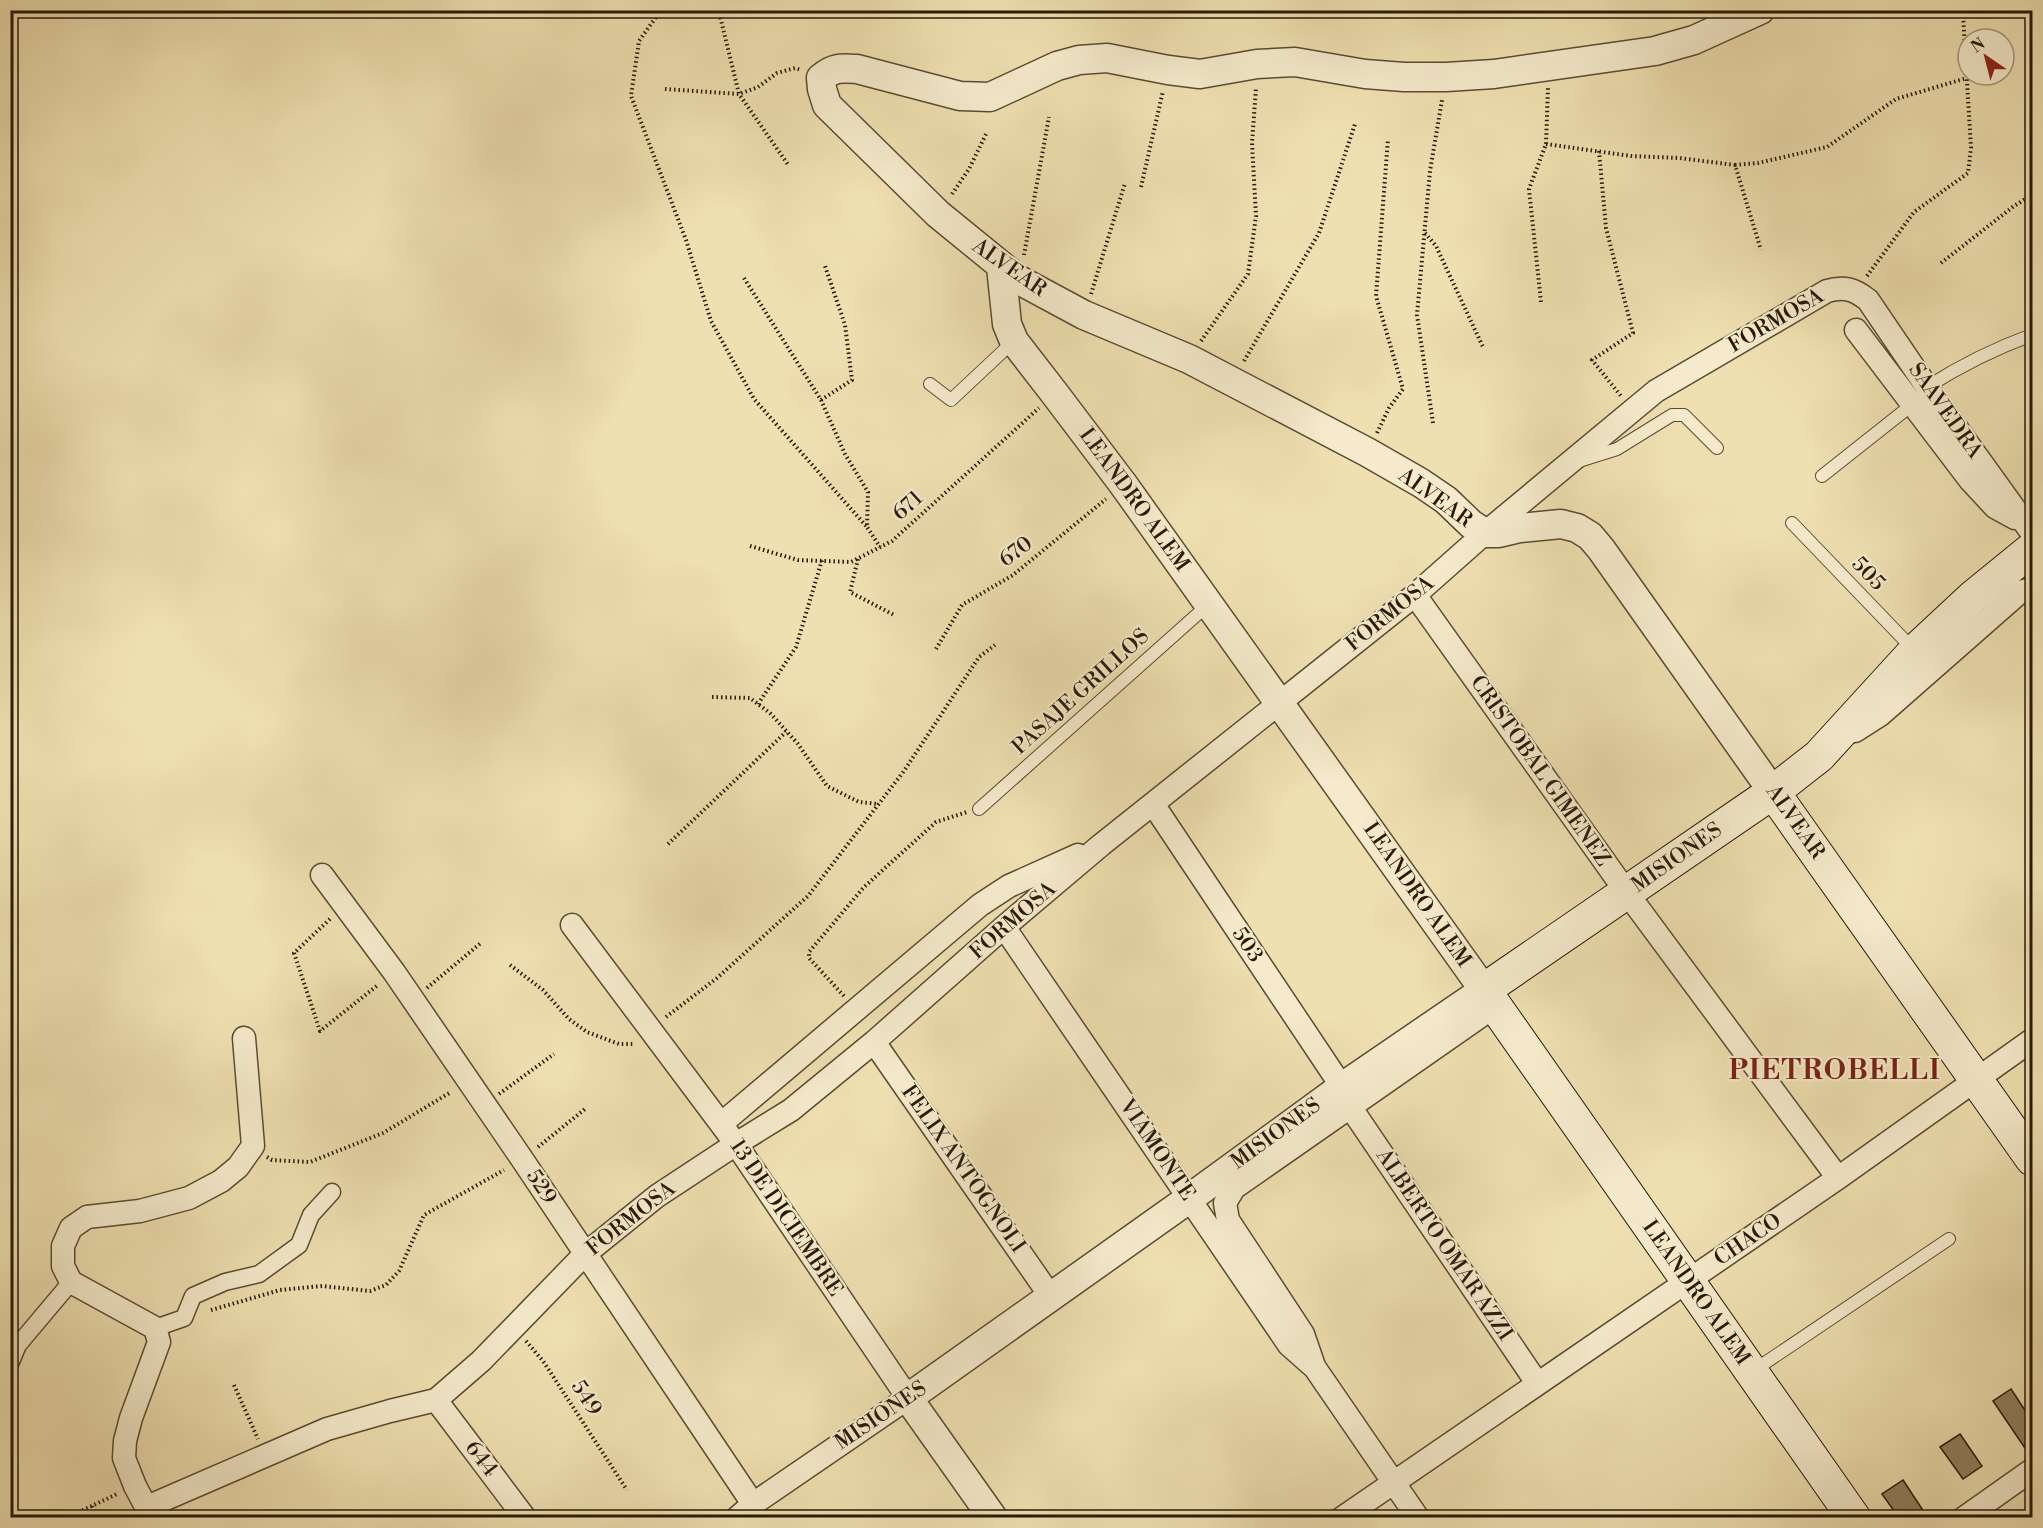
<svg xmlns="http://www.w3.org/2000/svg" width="2043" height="1528" font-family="'Libre Bodoni',serif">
	<rect width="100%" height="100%" fill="#efe0b1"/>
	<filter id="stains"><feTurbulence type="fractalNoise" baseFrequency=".00333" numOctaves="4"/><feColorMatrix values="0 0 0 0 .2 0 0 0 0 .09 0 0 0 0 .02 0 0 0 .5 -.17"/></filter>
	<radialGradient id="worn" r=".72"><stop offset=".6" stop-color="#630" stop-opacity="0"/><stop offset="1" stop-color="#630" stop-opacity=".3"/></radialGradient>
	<!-- building -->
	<path fill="#8f8160" stroke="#271a08" stroke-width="1.5" d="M2011,1389L2032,1421V1457H2031L1993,1401Z
		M1960,1434L1982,1466L1963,1479L1940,1447Z
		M1903,1480L1928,1518H1899L1882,1494Z"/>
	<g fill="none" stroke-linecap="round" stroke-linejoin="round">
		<defs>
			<path id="service" d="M930,384L951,400L1014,341
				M1927,387C1960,366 1996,348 2032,335
				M1579,461L1617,449L1672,415H1684L1717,448
				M1822,476L1913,404
				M1792,523L1914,650
				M979,809L1209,604
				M1753,1371L1949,1239"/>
			<path id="pedestrian" d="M155,1328L184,1318L193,1296L225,1282L259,1274L299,1245L311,1215L332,1192
				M10,1364L18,1345L71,1282"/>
			<path id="minor" d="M1856,330L1970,480L1995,507L2015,518
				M1415,595L1627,893L1838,1178
				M1855,731L1880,715L2020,592L2032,589
				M1153,804L1342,1087
				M322,875L394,972L522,1159L753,1504
				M572,925L736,1144L908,1398L753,1504L737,1518
				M1004,927L1289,1345L1315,1368L1418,1518
				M874,1042L1051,1297
				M1351,1108L1537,1383
				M721,1124L980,905L1009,886L1078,855
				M1314,1366L1303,1334L1228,1220L1225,1203L1234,1188L1495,1006
				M436,1400L525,1518
				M147,1507L327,1429L390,1411L436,1400L481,1361L585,1254L657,1196L736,1144L791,1110L874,1042L1004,927L1101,845L1415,595L1485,533L1656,391L1827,291C1844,286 1854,289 1868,300L1927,387L2032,533
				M152,1518L135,1486L124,1458L125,1441L131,1418L159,1342L155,1328L71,1282L63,1266V1246L71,1228L87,1217L140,1211L189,1198L221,1181L238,1167L253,1146L244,1038
				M1342,1518L1838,1178L2032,1040
				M1964,1518L2032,1470"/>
			<path id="tertiary" d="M1760,10L1694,40L1655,51L1494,74L1446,77H1404L1365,74L1295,62L1257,64L1200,74L1168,70L1107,58L1079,60L1057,66L990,97L960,96L857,69C841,68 834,67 821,78L822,89L827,105L938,214L1019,280L1084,315L1189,359L1367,452L1421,483L1446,500L1471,524L1485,533H1499L1520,528L1561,524L1577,528L1590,536L1601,549L1773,792
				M993,1518L908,1398L1190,1198L1342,1087L1484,990L1123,484L1055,394L1014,341L1007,324L1001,267"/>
			<path id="secondary" d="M1773,792L2032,1159
				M1854,1518L1484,990L1773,792L1819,756L1915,651L1973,597L2032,549"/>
		</defs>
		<!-- service casing -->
		<use href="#service" stroke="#594c32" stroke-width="14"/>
		<!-- pedestrian casing -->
		<use href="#pedestrian" stroke="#594c32" stroke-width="19"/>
		<!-- minor casing -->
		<use href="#minor" stroke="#594c32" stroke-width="25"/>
		<!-- tertiary casing -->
		<use href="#tertiary" stroke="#594c32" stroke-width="31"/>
		<!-- secondary casing -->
		<use href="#secondary" stroke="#271a08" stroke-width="35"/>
		<!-- path -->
		<path stroke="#271a08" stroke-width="4" stroke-dasharray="1.5 3" stroke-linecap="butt" d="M661,10L639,41L631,96L686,240L711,321L754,399L867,527
			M716,10L720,16L739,94L789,166
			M665,89L739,94L758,87L777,73L795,68L801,70
			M1546,144L1631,156L1679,158L1735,165L1761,250
			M1599,151L1606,228L1633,333L1592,360L1621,396
			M1735,165L1758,163L1827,147L1896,99L1967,78
			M1141,187L1163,91
			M952,194L969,169L987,132
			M1425,233L1436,246L1483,347
			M1024,255L1049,117
			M1941,263L2014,206L2032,195
			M1867,276L1914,212L1968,173L1971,148L1963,14
			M744,278L821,400L845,454L868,492L867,527L880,547
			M1091,294L1125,183
			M1541,302L1529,189L1546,144L1548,88
			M1201,341L1248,274L1256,216L1252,143L1256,88
			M1244,361L1319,233L1355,124
			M821,400L852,380L845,325L825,266
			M1433,423L1417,315L1430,171L1442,100
			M1377,433L1389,408L1403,389L1376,296L1388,139
			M750,546L798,560L851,562L892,541L1039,408
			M858,559L850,592L894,615
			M936,649L962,605L1013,575L1106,499
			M712,697L750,698L770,713L798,744L827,786L859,802L879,804
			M758,704L796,647L822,560
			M668,844L786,732
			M330,919L294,953L320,1031L378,985
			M510,965L543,990L569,1019L587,1032L619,1044H635
			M427,988L482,942
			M844,996L809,958V952L864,887L936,822L967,812
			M666,1017L717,978L808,896L904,771L979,657L995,645
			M499,1094L554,1054
			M538,1147L585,1109
			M267,1157L272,1160L310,1162L383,1133L451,1092
			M211,1310L280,1290L322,1286L370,1291L386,1285L399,1271L424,1215L504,1170
			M526,1341L543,1361L627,1490
			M234,1385L258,1439
			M92,1506L95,1518
			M66,1518L117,1494"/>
		<!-- service -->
		<use href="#service" stroke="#f5ebcc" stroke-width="12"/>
		<!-- pedestrian -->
		<use href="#pedestrian" stroke="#f5ebcc" stroke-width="16"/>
		<!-- minor -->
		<use href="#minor" stroke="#f5ebcc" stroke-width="22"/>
		<!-- tertiary -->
		<use href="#tertiary" stroke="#f5ebcc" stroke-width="28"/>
		<!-- secondary -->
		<use href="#secondary" stroke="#f5ebcc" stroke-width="33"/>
	</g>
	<g text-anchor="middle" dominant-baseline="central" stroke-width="4.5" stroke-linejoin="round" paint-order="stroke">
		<!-- street labels -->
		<g font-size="21" fill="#271a08" stroke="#f5ebcc">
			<text transform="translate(1009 268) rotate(35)">ALVEAR</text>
			<text transform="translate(1776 321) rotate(-30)">FORMOSA</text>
			<text transform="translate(1945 411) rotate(55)">SAAVEDRA</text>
			<text transform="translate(1435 498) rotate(36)">ALVEAR</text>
			<text transform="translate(1134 500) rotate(54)">LEANDRO ALEM</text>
			<text transform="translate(908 506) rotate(-42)">671</text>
			<text transform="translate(1016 552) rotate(-37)">670</text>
			<text transform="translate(1868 574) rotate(46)">505</text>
			<text transform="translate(1390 614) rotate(-39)">FORMOSA</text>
			<text transform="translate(1081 692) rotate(-42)">PASAJE GRILLOS</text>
			<text transform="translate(1540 771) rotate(55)">CRISTOBAL GIMENEZ</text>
			<text transform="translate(1795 822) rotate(55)">ALVEAR</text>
			<text transform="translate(1677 858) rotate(-35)">MISIONES</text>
			<text transform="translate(1417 895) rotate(55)">LEANDRO ALEM</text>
			<text transform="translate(1013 921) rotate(-41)">FORMOSA</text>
			<text transform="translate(1247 945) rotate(56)">503</text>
			<text transform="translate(1276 1134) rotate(-36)">MISIONES</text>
			<text transform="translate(1157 1150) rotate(56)">VIAMONTE</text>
			<text transform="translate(963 1169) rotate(55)">FELIX ANTOGNOLI</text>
			<text transform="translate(541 1187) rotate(56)">529</text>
			<text transform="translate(786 1218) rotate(56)">13 DE DICIEMBRE</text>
			<text transform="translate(631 1219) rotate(-38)">FORMOSA</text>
			<text transform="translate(1748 1240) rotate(-34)">CHACO</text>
			<text transform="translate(1444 1245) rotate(56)">ALBERTO OMAR AZZI</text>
			<text transform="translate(1696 1293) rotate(55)">LEANDRO ALEM</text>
			<text transform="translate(586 1398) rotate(57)">549</text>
			<text transform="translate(881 1416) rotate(-34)">MISIONES</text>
			<text transform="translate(481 1459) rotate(53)">644</text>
		</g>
		<!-- district labels -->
		<g font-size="27" font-weight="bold" letter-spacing="1.5" fill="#7a1f14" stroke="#f5ebcc">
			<text x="1835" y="1071">PIETROBELLI</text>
		</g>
	</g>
	<!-- margin -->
	<rect width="2043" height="1528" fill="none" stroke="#efe0b1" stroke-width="36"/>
	<rect x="12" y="12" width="2019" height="1504" fill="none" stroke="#271a08" stroke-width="3"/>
	<rect x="18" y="18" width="2007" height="1492" fill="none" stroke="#271a08" stroke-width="1.5"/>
	<!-- north arrow -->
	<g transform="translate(1986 57) rotate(325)"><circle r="28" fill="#f5ebcc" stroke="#a3977e" stroke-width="1.5"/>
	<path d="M0-4.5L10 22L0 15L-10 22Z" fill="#8f2418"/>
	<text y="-9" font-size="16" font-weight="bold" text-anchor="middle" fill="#271a08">N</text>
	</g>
	<rect width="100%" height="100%" filter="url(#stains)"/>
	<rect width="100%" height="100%" fill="url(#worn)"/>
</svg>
